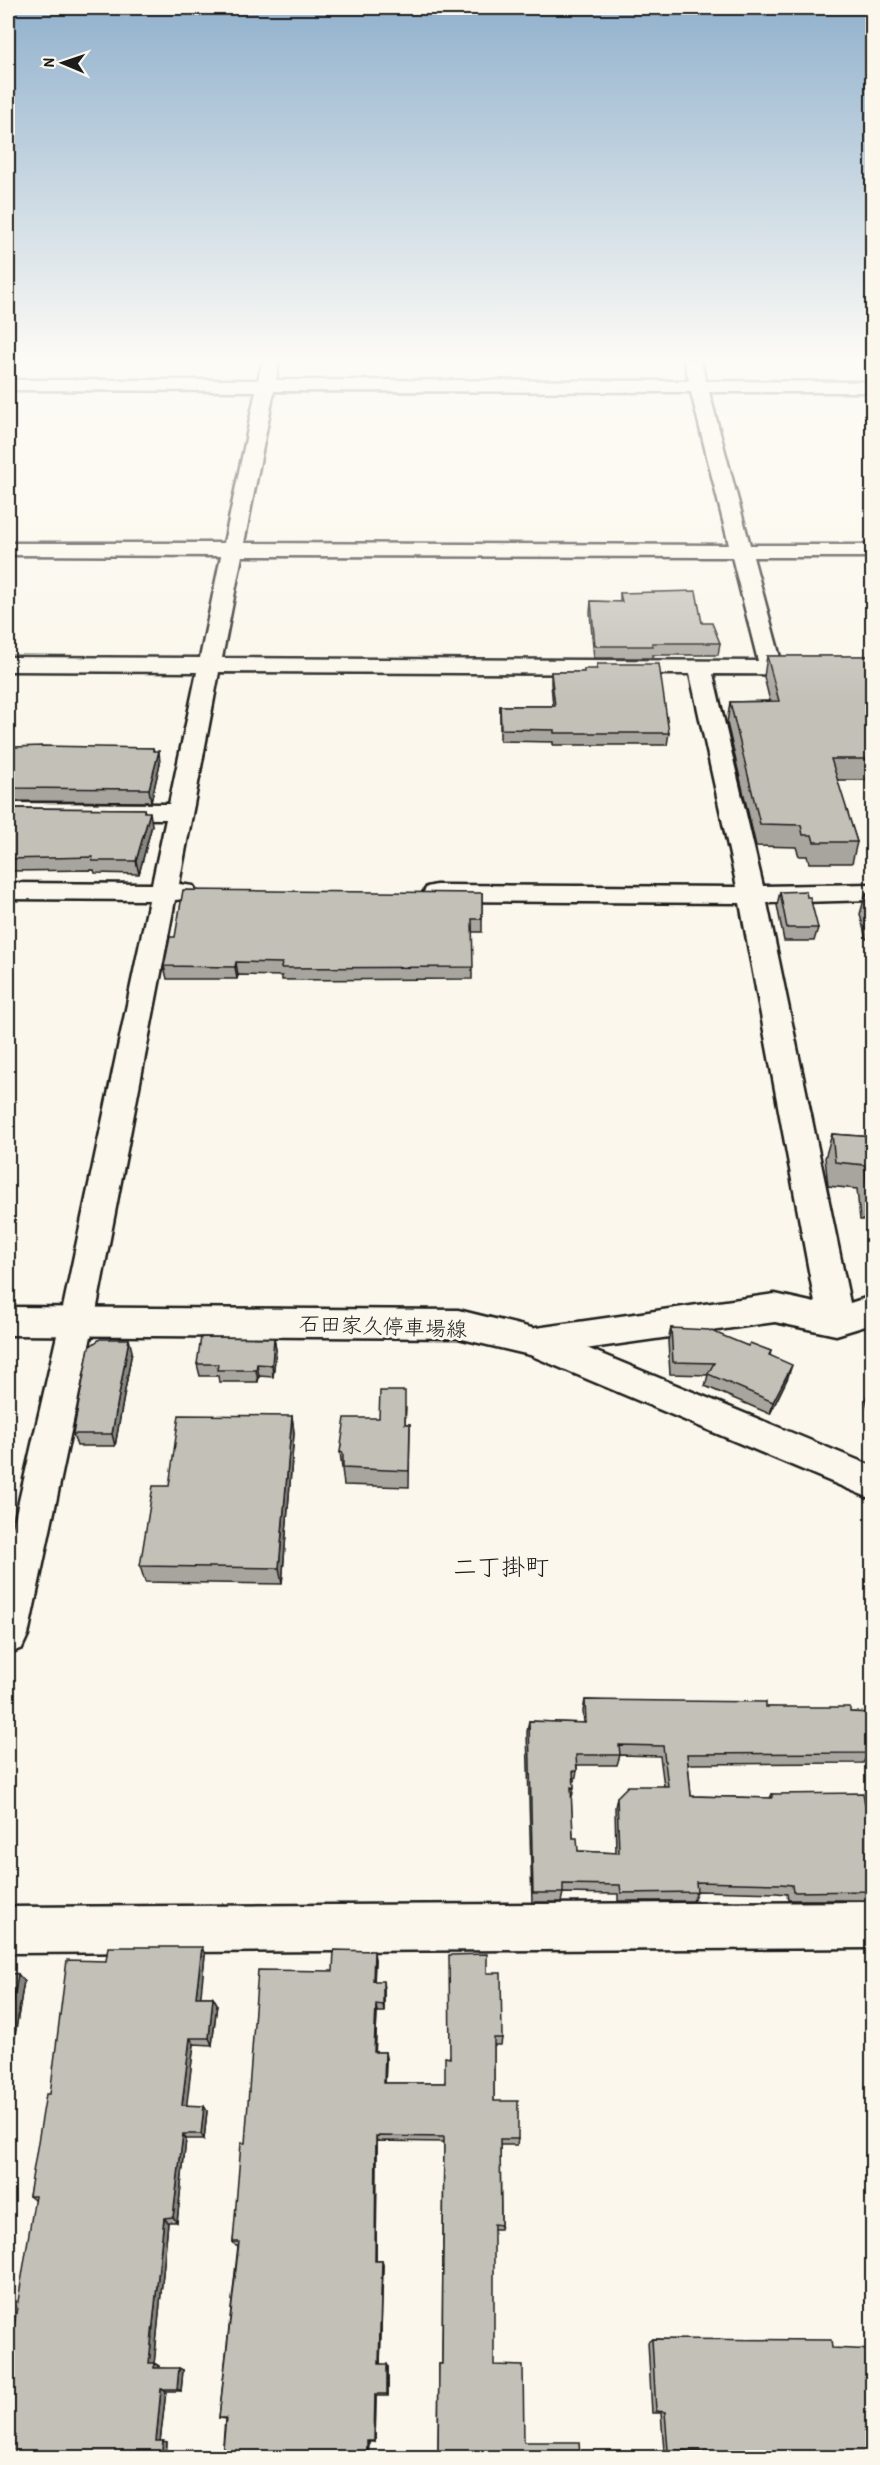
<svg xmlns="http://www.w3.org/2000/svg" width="880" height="2465" font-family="'Patrick Hand','Klee One',sans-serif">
	<rect width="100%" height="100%" fill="#fbf7ec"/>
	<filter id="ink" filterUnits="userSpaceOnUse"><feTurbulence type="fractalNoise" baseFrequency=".0167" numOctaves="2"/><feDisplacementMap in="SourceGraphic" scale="12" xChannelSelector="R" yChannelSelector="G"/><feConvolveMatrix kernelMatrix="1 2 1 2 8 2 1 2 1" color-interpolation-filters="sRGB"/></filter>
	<g filter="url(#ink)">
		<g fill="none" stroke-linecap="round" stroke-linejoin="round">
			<defs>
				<path id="minor" d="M263,360H279L276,380L689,381L684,360H700L706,381L872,382V392H709L750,545H872V557H753L781,661H872V675L713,674L763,886L872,884V900L767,903L850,1303L872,1296V1324L836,1335L775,1322L536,1356L524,1352L518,1342L524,1332L536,1328L775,1294L815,1303L740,903L436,901L427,899L423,893L427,887L436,885L737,887L690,674L219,672L179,884L193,886L197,892L193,898L175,900L94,1322L28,1635L22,1648L8,1654V1549L60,1322L149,900L8,899V883L152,884L166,819L8,818V803L169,804L197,672L8,671V657L200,658L221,556L8,555V543H224L256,391L8,390V380H258ZM274,391L691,392L729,545L244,543ZM242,556L732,557L758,661L222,658Z
					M872,1902V1948L8,1953V1907Z"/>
				<path id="major" d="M8,1307L458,1310L548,1332L872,1466V1499L530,1355L458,1338L8,1335Z"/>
			</defs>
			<!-- minor casing -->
			<use href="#minor" stroke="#1c1c1c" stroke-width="5"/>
			<!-- major casing -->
			<use href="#major" stroke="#1c1c1c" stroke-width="5"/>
			<!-- minor -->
			<use href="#minor" fill="#fbf7ec" fill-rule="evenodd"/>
			<!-- major -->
			<use href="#major" fill="#fbf7ec" fill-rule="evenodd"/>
		</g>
		<!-- wall -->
		<path fill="#a8a59e" stroke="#1c1c1c" stroke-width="1.5" fill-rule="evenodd" d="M620,593L702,623L720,643L718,655H652V658H594L590,613L591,601L620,602Z
			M767,656H873V795L868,780H837L857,842L852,863H809L807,856H799L796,847L756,846L727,723L730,702L770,701L764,677Z
			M597,664L669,733L667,745H553V742L500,741V706H553L551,684V672H584L597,669Z
			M153,748L154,751L160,763L151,802L8,801V751Z
			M8,808L144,809L145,812L152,825L139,874L95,873L94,870L8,871Z
			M871,889H873V939H866L860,914L866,893H870Z
			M780,892L818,928L814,941H784L777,905Z
			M482,893V932H472V979L282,980V976L238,975L237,979H167L164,966L175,937Z
			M832,1134L873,1137V1261L871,1260L867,1220H860L857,1189L828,1186L825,1158Z
			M671,1328L771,1351L770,1355L788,1377L770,1414L705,1386L708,1375L670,1374L668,1341Z
			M274,1338L276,1350L273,1377L259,1376L258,1382H219L218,1376H200L197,1364Z
			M132,1351L115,1446H77L73,1434Z
			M871,1386H873V1430L866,1398Z
			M406,1408L405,1424H410L409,1487L344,1485L340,1452L379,1418Z
			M292,1416L294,1433L282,1584L145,1582L140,1566Z
			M585,1700L766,1707L850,1712L873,1713V1758H866L863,1763L688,1764L691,1796L770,1798L772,1794L865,1804H873V1901L872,1900H788L787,1894L776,1893L697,1891L693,1901H618V1894L563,1893L561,1902H532L527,1732L529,1721L584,1723L583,1711ZM620,1755L660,1756L664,1786L617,1797L615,1807L616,1853L578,1851L573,1838L571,1797H572L574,1788L573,1781H575L577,1771V1765H617Z
			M205,1955L200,1997H213L217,2004L212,2045L194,2044L186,2105L207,2111L204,2139H186L177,2222H168L154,2363L159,2366L158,2368L183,2370L181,2391H166L160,2441L167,2442L166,2457L34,2200L29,2196L50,2094L106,1961Z
			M375,1959L374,1981L384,1989V2012H377L375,2052H385L386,2059L385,2083H445L449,2058L487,1973L502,2038L501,2045H494V2101L518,2139L517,2145H500L501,2225L500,2229H494L446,2455L438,2454L439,2364H442L444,2142L377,2141L376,2261H382L383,2265L380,2364L388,2366V2396H376L375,2442H369L368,2457H222L225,2419L219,2418L238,2246H236L233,2242L245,2143L333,1971Z
			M8,1973L24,1981L14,2041H8Z
			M652,2339L832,2348L873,2457H729L728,2453L664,2451L661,2413H652L648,2342Z"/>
		<!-- shaded-wall -->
		<path fill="#888681" stroke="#1c1c1c" stroke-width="1.5" d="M159,751L160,763L151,802L149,789Z
			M150,812L152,825L139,874L136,861Z
			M236,962L238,975L237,979L235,967Z
			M274,1338L276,1350L273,1377L272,1365Z
			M129,1339L132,1351L115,1446L112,1434Z
			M257,1364L259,1376L258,1382L256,1370Z
			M792,1365L788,1377L770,1414L773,1402Z
			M292,1416L294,1433L282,1584L279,1568Z
			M202,1947L205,1955L200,2004L196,1997Z
			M374,1951L375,1959L374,1988L373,1981Z
			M18,1974L24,1981L14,2041L8,2035Z
			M383,1981L384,1989V2012L383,2005Z
			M213,1997L217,2004L212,2045L209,2038Z
			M376,2004L377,2012L375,2059L374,2052Z
			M190,2038L194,2044L186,2111L182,2105Z
			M385,2052L386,2059L385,2090L384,2083Z
			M204,2106L207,2111L204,2139L201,2134Z
			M183,2134L186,2139L177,2222L173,2217Z
			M376,2136L377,2141L376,2265L375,2261Z
			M164,2218L168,2222L154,2365V2363L159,2366L158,2370L154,2368L149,2363Z
			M382,2261L383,2265L380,2366L379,2364Z
			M387,2364L388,2366V2396L387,2394Z
			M179,2368L183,2370L181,2391L177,2389Z
			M161,2389L166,2391L160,2442L156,2441Z
			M375,2394L376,2396L375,2442L374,2441Z
			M163,2441L167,2442L166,2457H161Z
			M367,2441L369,2442L368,2457H367Z"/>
		<!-- building -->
		<path fill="#c3c0b8" stroke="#1c1c1c" stroke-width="1.5" fill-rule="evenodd" d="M696,591L702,623H712L720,643H652L653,646H595L591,601L622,602L620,593Z
			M767,656H873V759H831L857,842H814L812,835H803L801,825L760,824L730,702L779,701Z
			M597,664H659L669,733H554V730L501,729L500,706H555L551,672H584V669H597Z
			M42,746L153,748V751H159L149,789L8,788V751H13L14,747Z
			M8,808L144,809V812H150L136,861H92L93,857L8,859Z
			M871,889H873V917L866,893H872Z
			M183,890L482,893V919H472L473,967L281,968L282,963L236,962L235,967L164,966L170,937H175Z
			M806,891L807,897H810L818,928H787L780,892Z
			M832,1134L873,1137V1196H868L865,1165L835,1162Z
			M671,1328L709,1330L748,1346L750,1343L771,1351L769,1355L792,1365L773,1402L708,1374L714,1363L673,1362Z
			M201,1337L274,1338L272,1365L257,1364L256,1370H217L218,1364H197Z
			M100,1339H129L112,1434H73L89,1347Z
			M380,1391H405V1424H410L409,1471L343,1468V1453L340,1452L345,1418H379Z
			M179,1415L292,1416L279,1568L140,1566L153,1486H169Z
			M585,1700L766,1702V1707H850V1712L873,1713V1748H867L868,1753L687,1754L691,1796L772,1798V1794L863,1793L865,1804H873V1891L793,1892L792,1885L781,1884L696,1882L697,1892L621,1893L620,1885L563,1884V1893H533L529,1721L586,1723ZM619,1745L663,1746L668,1786H628L617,1797L619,1853L578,1851L577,1838H573L571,1787L574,1788L573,1771H577L576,1755H620Z
			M108,1947H202L196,1997H213L209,2038H190L182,2105L204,2106L201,2134H183L173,2217L164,2218L149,2363H154V2368H179L177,2389H161L156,2441H163L161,2457H8V2363L35,2196H29L46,2094H50L67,1960L106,1961Z
			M334,1950L374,1951L373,1981H383V2005L376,2004L374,2052H385L384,2083H445V2057L450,2058L449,1955L487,1954V1973H501L502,2038H494V2101H518V2139H500L501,2225L494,2224V2365L523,2366L524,2442H579L580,2457H446V2454H438L439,2364H442L444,2137L376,2136L375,2261H382L379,2364H387V2394H375L374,2441H367V2457H222L226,2418H219L239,2242H233L241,2143H245L258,1970L333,1971Z
			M8,1973L18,1974L8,2035Z
			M652,2339L831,2340L832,2348L873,2350V2457H734V2452L668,2450L665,2412L656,2411Z"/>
	</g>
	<!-- sky -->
	<linearGradient id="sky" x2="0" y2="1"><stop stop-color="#91b1cd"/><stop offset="0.51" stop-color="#fdfbf6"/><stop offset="1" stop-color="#fdfbf6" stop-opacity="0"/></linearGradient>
	<rect width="880" height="705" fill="url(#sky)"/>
	<g text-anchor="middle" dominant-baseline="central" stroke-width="6" stroke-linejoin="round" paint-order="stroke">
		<!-- street labels -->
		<g font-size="21" fill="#1c1c1c" stroke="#fbf7ec">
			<text transform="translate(383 1326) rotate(2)">石田家久停車場線</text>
		</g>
		<!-- quarter labels -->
		<g font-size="24" fill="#1c1c1c" stroke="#fbf7ec">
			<text x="501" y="1566">二丁掛町</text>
		</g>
	</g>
	<!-- margin -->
	<rect width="880" height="2465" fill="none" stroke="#fbf7ec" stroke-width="30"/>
	<rect x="15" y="15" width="850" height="2435" fill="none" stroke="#1c1c1c" stroke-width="2" filter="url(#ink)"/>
	<!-- north arrow -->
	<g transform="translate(63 63) rotate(272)" stroke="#fbf7ec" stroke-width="4.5" paint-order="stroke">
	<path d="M0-4.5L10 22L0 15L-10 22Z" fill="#1c1c1c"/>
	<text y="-9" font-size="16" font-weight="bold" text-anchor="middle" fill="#1c1c1c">N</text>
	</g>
</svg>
